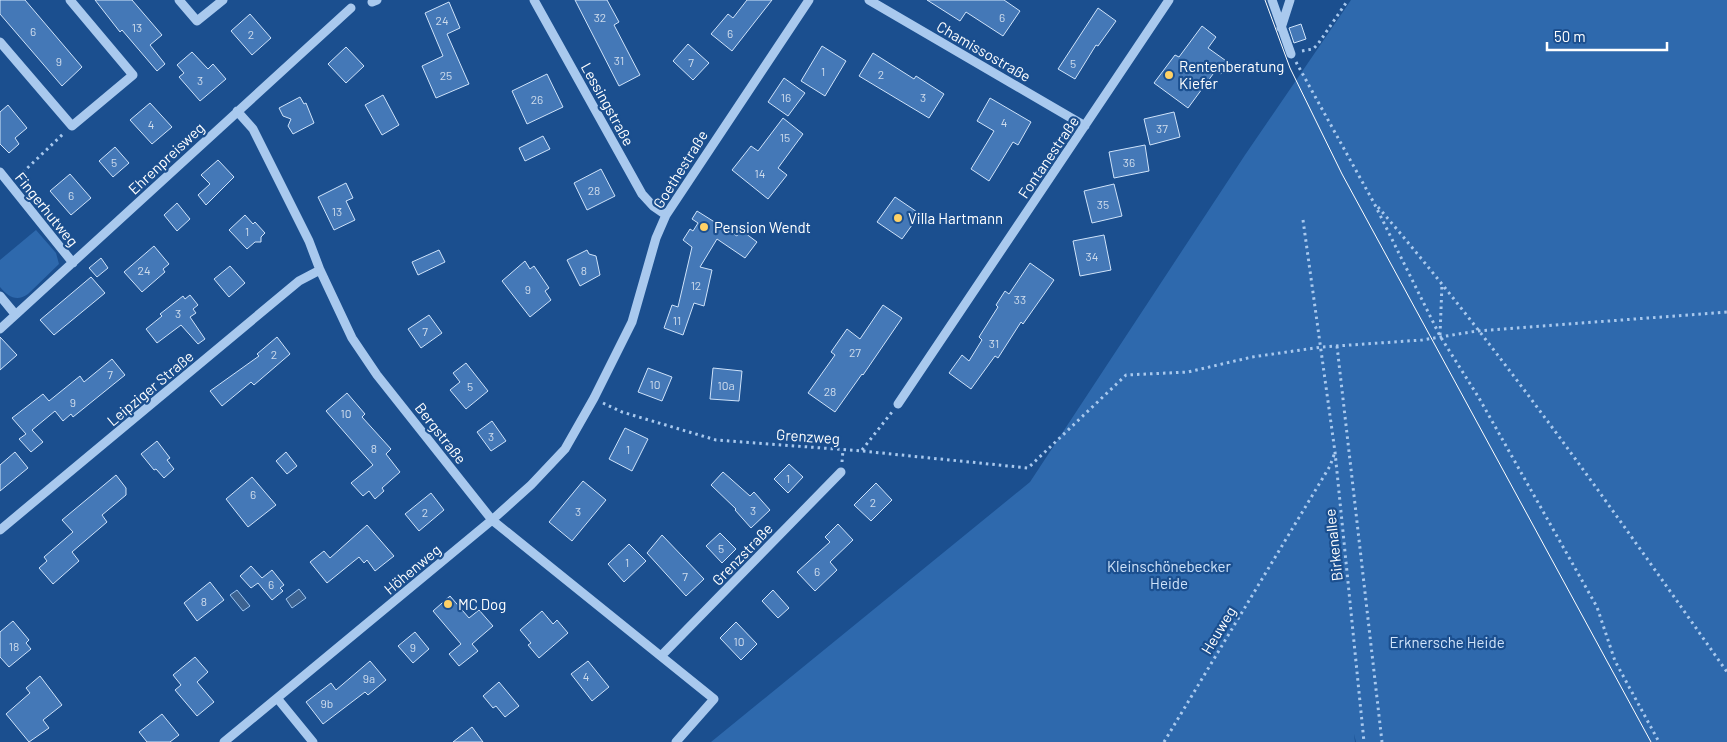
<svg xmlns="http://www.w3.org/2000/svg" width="1727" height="742" font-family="Barlow,sans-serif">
	<rect width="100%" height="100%" fill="#1b4f8f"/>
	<!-- green -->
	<path fill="#2e69ad" d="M1351,0H1727V742H1356L1354,734L1355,742H711L1030,482L1245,155Z
		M36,230L56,253L59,264L28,294C17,302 8,297 0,287V260Z"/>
	<!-- water -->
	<path fill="#3c6290" stroke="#9cc4f0" d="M299,589L306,598L292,608L286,599Z
		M237,590L250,606L243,611L230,595Z"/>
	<!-- building -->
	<path fill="#4478b7" stroke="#cfe3fa" d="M0,0H25L82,67L62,86L0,14Z
		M95,0H132L162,35L150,45L165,64L157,71L122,30L120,32Z
		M575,0H607L619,22L614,25L640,75L619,86Z
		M747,0H772L732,51L711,34L728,14L733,18Z
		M927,0H1004L1020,11L1003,36L966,12L960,21Z
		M449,2L460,28L447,34L469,84L436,98L422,66L443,56L425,13Z
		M1098,8L1116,21L1098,46L1096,45L1075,79L1058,69Z
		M250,14L271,38L252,55L231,31Z
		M1301,24L1306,39L1294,43L1289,28Z
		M1202,26L1216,37L1208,48L1229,63L1221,74L1216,70L1188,108L1154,83L1175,55L1179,57Z
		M688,44L709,63L693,80L673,61Z
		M822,46L846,61L825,96L801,81Z
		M346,47L364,66L346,83L328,64Z
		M192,52L208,69L213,64L226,79L200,101L179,77L184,73L177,65Z
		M873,53L914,79L916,76L944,94L929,118L859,76Z
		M547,74L563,107L527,124L512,91Z
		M784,78L805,93L788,116L768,102Z
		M383,95L399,125L382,135L365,105Z
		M300,97L304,104L306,103L314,123L293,134L288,126L291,119L283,116L279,108Z
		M990,98L1031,122L1018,145L1013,142L989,181L971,169L994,131L977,121Z
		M150,103L172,127L152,144L130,120Z
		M8,105L27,128L15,138L19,144L9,153L0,144V112Z
		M1174,112L1180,137L1150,145L1144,119Z
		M783,118L803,134L778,168L787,175L768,199L732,170L751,146L758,151Z
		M543,136L550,149L525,161L519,148Z
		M1145,145L1149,171L1114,178L1109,152Z
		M115,147L129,163L113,177L99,161Z
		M218,160L234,177L206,205L198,195L210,184L201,175Z
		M601,169L615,196L587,210L574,183Z
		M70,174L91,198L71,215L50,191Z
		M346,183L353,198L346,201L355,220L334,230L318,197Z
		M1114,184L1122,216L1092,223L1084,191Z
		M895,197L920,214L902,239L877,222Z
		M177,203L190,219L177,231L164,215Z
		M697,211L737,236L741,230L757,242L745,258L717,239L700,267L712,270L704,306L694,303L683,335L664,328L672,305L678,307L692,247L683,240L690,229L693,231L698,223L692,219Z
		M245,215L253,224L255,222L265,233L261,237V242H255L247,249L229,230Z
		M1104,235L1111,270L1080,276L1073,241Z
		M154,246L169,264L163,269L165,272L142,292L124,272Z
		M439,250L445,262L418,275L412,262Z
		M587,250L589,254L596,256L600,275L580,286L567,260Z
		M101,258L108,268L97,277L89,268Z
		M525,261L530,269L534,266L549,288L545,291L551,300L530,317L502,281Z
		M1030,263L1054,280L1023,324L1021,322L998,358L995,356L971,389L949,373L962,355L969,361L982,340L979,337L998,307L996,305L1005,291L1009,294Z
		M230,266L245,283L229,297L214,279Z
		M91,277L105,293L54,335L40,320Z
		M190,295L198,305L193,309L196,313L190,317L205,339L198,344L181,325L157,343L146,329L162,316L160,314L183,296L185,299Z
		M883,305L902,318L863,375L862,374L835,412L808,393L835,355L831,352L847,329L860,339Z
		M429,315L442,333L421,348L408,329Z
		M0,337L17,355L0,370Z
		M277,337L290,354L254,385L251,382L222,406L210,391L259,356L257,354Z
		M112,359L125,375L73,417L71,414L63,421L55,411L32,430L43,442L31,452L19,439L26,434L12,418L43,394L49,401L80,376L84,382Z
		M466,363L488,391L466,409L450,390L460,382L453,373Z
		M648,368L672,377L662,401L638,392Z
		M713,368L742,371L739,401L710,399Z
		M347,393L365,414L362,417L391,449L386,454L400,472L382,488L384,491L375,499L369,491L363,496L351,483L373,465L326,411Z
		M492,421L506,441L491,451L477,432Z
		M625,428L648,439L632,471L609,459Z
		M157,441L170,458L167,460L174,469L164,478L156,469L154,470L141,454Z
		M15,452L28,468L0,491V465Z
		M286,452L297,466L287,474L276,461Z
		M789,464L803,477L788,493L774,479Z
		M723,472L750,496L754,492L770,510L751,528L735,510L736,509L711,485Z
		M116,475L126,488V495L102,515L107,522L72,552L79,561L53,584L39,568L47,561L44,557L73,532L62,520Z
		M252,477L276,505L248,527L226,499Z
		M583,481L606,500L572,541L549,522Z
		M876,483L892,500L871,521L854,505Z
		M431,493L444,510L419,531L405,514Z
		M838,524L853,540L830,562L837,570L815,591L797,572L830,542L825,537Z
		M367,525L394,556L375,571L367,560L364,563L359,557L327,583L310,562L324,551L330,558Z
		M720,533L736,549L722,563L706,546Z
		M662,535L704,579L686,596L647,553Z
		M629,544L646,561L624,582L608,564Z
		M251,566L262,578L272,570L284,585L280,588L283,591L272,600L258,583L251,588L240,576Z
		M210,582L224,600L197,621L184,603Z
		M773,590L789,608L778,618L762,601Z
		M450,596L469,618L479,610L493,626L472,644L478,651L459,666L449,654L461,644L433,611Z
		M542,611L553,624L557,620L568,633L539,658L528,645L531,643L520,630Z
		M13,621L29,640L26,643L31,649L9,667L0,657V632Z
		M736,622L757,644L741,660L720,638Z
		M415,632L429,649L413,663L398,646Z
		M195,657L208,672L197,682L214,702L197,716L175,690L181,685L173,675Z
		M370,661L386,680L368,695L365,692L323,724L306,702L331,683L336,690Z
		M588,661L609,687L592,701L571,674Z
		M40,676L62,705L43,720L49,728L29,742L6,714L30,693L26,688Z
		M499,682L519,706L505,717L496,706L493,708L483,696Z
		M162,714L179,735L170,742H147L139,732Z
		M472,727L483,742H453Z"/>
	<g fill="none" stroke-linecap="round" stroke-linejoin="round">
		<!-- path -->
		<path stroke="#a9c9ee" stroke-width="3" stroke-dasharray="2.5 4" stroke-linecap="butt" d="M1302,51L1313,49L1318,44L1348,0
			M1296,62L1374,203L1440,336L1479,398L1597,607L1615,661L1659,742
			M18,177L64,133
			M1378,207C1504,354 1615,513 1727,672
			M1303,220L1335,452L1364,742
			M1440,335L1442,284
			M1337,346L1382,742
			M603,403L622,412L716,440L862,451L1028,468L1126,375L1188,372L1252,357L1322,347L1422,340L1477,331L1727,312
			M862,450L892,412
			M842,462L843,450
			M1164,742L1330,466L1335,452"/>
		<!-- minor -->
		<path stroke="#a9c9ee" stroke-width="9" d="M179,0L197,21L223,0
			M534,0L642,194L653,206L666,215
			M869,0L1085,126
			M1272,0L1291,54
			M372,2L377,0
			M1281,28L1290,0
			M0,42L72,126L133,75L70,0
			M237,111L253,129L309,241L320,270L352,338L377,375L492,520L714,699L676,742
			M0,172L73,263
			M0,296L15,314
			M0,329L351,8
			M898,404L1169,0
			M0,530L299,281L320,270
			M662,655L841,472
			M277,698L313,742
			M224,742L492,520L531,485L565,449L594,398L632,322L656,238L666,215L809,0"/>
		<!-- tram -->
		<path stroke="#fff" stroke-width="1" d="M1265,0L1290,68L1342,174L1651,742"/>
	</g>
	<!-- markers -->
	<g fill="#ffd166" stroke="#1b4f8f" stroke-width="2">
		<circle cx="1169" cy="75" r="5"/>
		<circle cx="898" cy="218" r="5"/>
		<circle cx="704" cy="227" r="5"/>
		<circle cx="448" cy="604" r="5"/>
	</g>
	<g text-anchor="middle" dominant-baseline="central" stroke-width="4.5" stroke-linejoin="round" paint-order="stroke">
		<!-- number labels -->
		<g font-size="12" fill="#d0dded">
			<text x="600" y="17">32</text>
			<text x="1002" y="17">6</text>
			<text x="442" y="20">24</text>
			<text x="137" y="27">13</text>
			<text x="33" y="31">6</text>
			<text x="730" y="33">6</text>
			<text x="251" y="34">2</text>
			<text x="619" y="60">31</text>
			<text x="59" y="61">9</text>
			<text x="691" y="62">7</text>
			<text x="1073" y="63">5</text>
			<text x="823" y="71">1</text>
			<text x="881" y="74">2</text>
			<text x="446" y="75">25</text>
			<text x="200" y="80">3</text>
			<text x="786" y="97">16</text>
			<text x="923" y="97">3</text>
			<text x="537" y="99">26</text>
			<text x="1004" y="122">4</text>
			<text x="151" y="124">4</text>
			<text x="1162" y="128">37</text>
			<text x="785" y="137">15</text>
			<text x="114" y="162">5</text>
			<text x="1129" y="162">36</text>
			<text x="760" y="173">14</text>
			<text x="594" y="190">28</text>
			<text x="71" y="195">6</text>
			<text x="1103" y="204">35</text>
			<text x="337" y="211">13</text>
			<text x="247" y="231">1</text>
			<text x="1092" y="256">34</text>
			<text x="144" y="270">24</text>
			<text x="584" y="270">8</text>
			<text x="696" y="285">12</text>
			<text x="528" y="289">9</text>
			<text x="1020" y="299">33</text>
			<text x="178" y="313">3</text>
			<text x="677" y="320">11</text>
			<text x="425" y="331">7</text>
			<text x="994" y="343">31</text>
			<text x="855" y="352">27</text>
			<text x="274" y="354">2</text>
			<text x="110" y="374">7</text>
			<text x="655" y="384">10</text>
			<text x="726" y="385">10a</text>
			<text x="470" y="386">5</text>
			<text x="830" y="391">28</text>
			<text x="73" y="402">9</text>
			<text x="346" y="413">10</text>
			<text x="491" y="436">3</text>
			<text x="374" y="448">8</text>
			<text x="628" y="449">1</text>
			<text x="788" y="478">1</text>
			<text x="253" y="494">6</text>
			<text x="873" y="502">2</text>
			<text x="753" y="510">3</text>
			<text x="578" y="511">3</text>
			<text x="425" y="512">2</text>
			<text x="721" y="548">5</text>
			<text x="627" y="562">1</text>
			<text x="817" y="571">6</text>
			<text x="685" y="576">7</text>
			<text x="271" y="584">6</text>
			<text x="204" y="601">8</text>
			<text x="739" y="641">10</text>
			<text x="14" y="646">18</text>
			<text x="413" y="647">9</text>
			<text x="586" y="676">4</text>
			<text x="369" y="678">9a</text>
			<text x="327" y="703">9b</text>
		</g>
		<!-- street labels -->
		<g font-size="15" fill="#fff" stroke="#1b4f8f">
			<text transform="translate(984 51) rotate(30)">Chamissostraße</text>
			<text transform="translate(608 104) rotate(61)">Lessingstraße</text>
			<text transform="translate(1048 157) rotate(-56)">Fontanestraße</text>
			<text transform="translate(166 158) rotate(-43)">Ehrenpreisweg</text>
			<text transform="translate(680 169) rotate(-58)">Goethestraße</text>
			<text transform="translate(47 209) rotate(51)">Fingerhutweg</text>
			<text transform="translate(150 388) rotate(-40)">Leipziger Straße</text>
			<text transform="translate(441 433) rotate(52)">Bergstraße</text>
			<text transform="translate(808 436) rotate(4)">Grenzweg</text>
			<text transform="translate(1333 545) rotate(-96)">Birkenallee</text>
			<text transform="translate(742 554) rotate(-46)">Grenzstraße</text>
			<text transform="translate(412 569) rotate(-40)">Höhenweg</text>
			<text transform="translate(1218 630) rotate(-59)">Heuweg</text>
		</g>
		<!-- poi labels -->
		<g font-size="15" fill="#fff" stroke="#1b4f8f" text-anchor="start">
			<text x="1179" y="66">Rentenberatung<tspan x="1179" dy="17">Kiefer</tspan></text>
			<text x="908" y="218">Villa Hartmann</text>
			<text x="714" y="227">Pension Wendt</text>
			<text x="458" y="604">MC Dog</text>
		</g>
		<!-- park labels -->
		<g font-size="15" fill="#cfe3fa" stroke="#1b4f8f">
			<text x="1169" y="566">Kleinschönebecker<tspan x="1169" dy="17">Heide</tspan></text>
			<text x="1447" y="642">Erknersche Heide</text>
		</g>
	</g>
	<!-- scale -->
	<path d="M1547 42v8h120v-8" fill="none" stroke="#ffffff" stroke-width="2.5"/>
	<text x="1554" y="42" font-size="15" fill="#ffffff" stroke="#1b4f8f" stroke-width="4" paint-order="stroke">50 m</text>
</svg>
